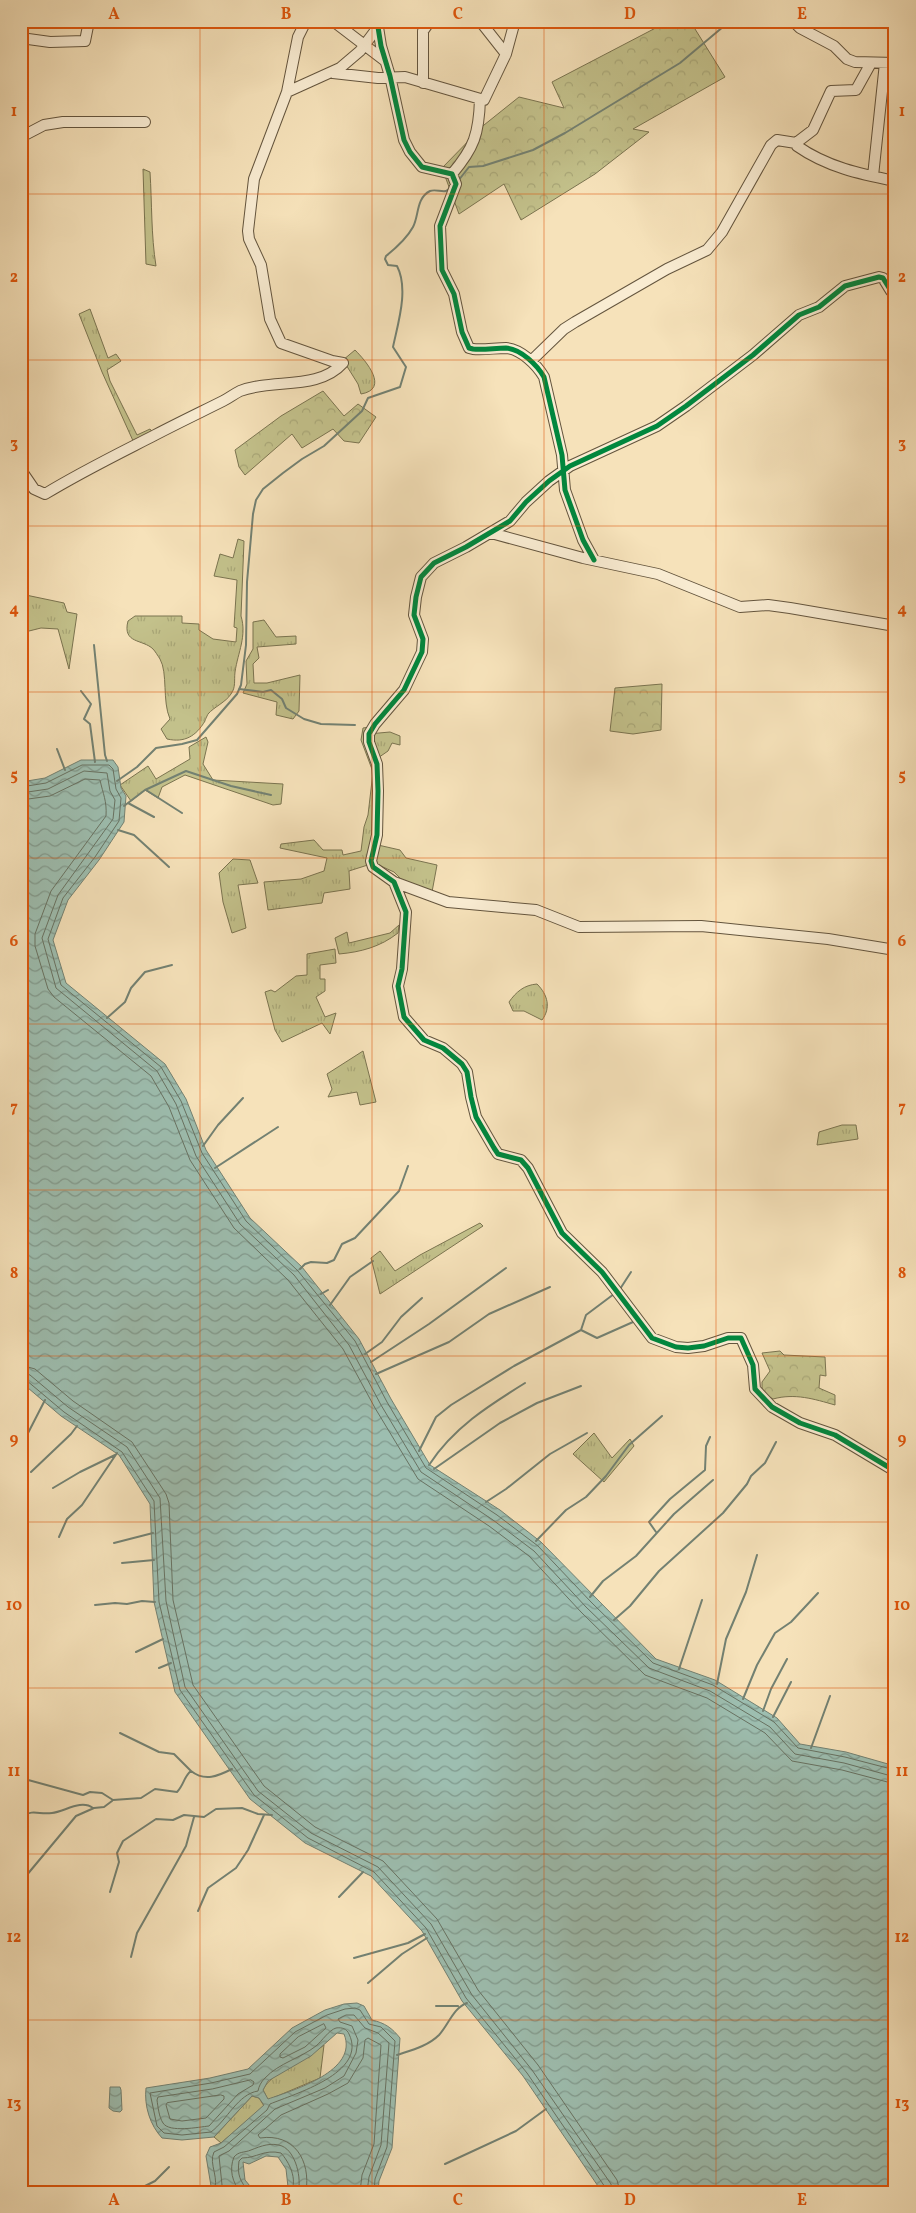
<svg xmlns="http://www.w3.org/2000/svg" width="916" height="2213" font-family="Vollkorn,serif">
	<defs>
		<pattern id="grass-tufts" width="24" height="20" patternUnits="userSpaceOnUse" patternTransform="scale(1.25)"><rect width="24" height="20" fill="#c3c18b"/><path d="M3 7l-1-3M5 7V3M7 7l1-3M15 17l-1-3M17 17v-4M19 17l1-3" fill="none" stroke="#a8a677"/></pattern>
		<pattern id="forest-crowns" width="20" height="18" patternUnits="userSpaceOnUse" patternTransform="scale(1.25)"><rect width="20" height="18" fill="#c3c18b"/><path d="M2 6a3 3 0 1 1 6 0M12 15a3 3 0 1 1 6 0" fill="none" stroke="#a8a677"/></pattern>
		<pattern id="water-waves" width="16" height="10" patternUnits="userSpaceOnUse" patternTransform="scale(1.25)"><rect width="16" height="10" fill="#9dbeb0"/><path d="M0 5q4-4 8 0t8 0" fill="none" stroke="#819a8e"/></pattern>
	</defs>
	<rect width="100%" height="100%" fill="#f6e2ba"/>
	<filter id="stains"><feTurbulence type="fractalNoise" baseFrequency=".004" numOctaves="4"/><feColorMatrix values="0 0 0 0 .2 0 0 0 0 .09 0 0 0 0 .02 0 0 0 .5 -.17"/></filter>
	<radialGradient id="worn" r=".72"><stop offset=".6" stop-color="#630" stop-opacity="0"/><stop offset="1" stop-color="#630" stop-opacity=".3"/></radialGradient>
	<!-- grass -->
	<path fill="url(#grass-tufts)" stroke="#7b7450" d="M143,169L150,172C152,203 151,235 156,266L146,264Z
		M90,309L108,358L116,354L121,361L107,370L110,381L137,435L150,429L153,433L134,443L102,372L79,314Z
		M355,350C366,361 390,389 361,394L358,384L343,360Z
		M238,539L244,541L241,616C247,636 238,652 235,672C234,681 236,687 231,694C226,702 214,707 208,714C208,714 205,720 205,721C196,736 185,743 167,739L161,729L170,719C162,701 168,673 160,659C158,656 155,651 153,649C143,639 122,644 128,621L135,616H182V623L199,624V630L213,639L236,642L237,628L234,627L237,580L214,576L220,554L233,558Z
		M21,594L64,603L67,612L77,614L69,669L58,629L41,628L21,633Z
		M264,620L276,637L296,636V644L257,647L259,658L253,664L254,683H267L300,675L299,711L293,719L276,715L277,702L243,693L247,684L246,661L253,649V622Z
		M370,727L368,734L390,732L400,736V745L392,743L388,751L375,760L378,845L400,850L406,858L437,865L432,892L401,879L394,872L374,863L349,871L350,889L324,893L322,903L268,910L264,882L301,879L324,871L327,858L280,848L281,844L314,840L323,850H342L343,855L361,851L364,827L368,815L373,772L361,740L363,728Z
		M206,737L208,742L203,764L213,780L283,784L281,804L273,805L185,775L162,787L158,798L145,790L131,801L120,785L148,766L156,779L190,759L189,747Z
		M233,859L250,860L258,883L238,885L246,928L232,933L223,902L219,873Z
		M399,925L398,933C380,947 361,952 339,954L335,938L347,932L349,943L390,933Z
		M335,949L336,963L320,965V979H325V991L316,997L325,1017L336,1013L330,1034L322,1023L282,1042L275,1030L265,992L271,990L275,992L296,976L307,975V954Z
		M537,984C548,995 551,1008 542,1020L524,1011H513L509,1002C516,992 524,985 537,984Z
		M363,1051L376,1102L360,1105L357,1092L328,1097L332,1089L327,1074Z
		M842,1125H856L858,1139L817,1145L819,1132Z
		M480,1223L483,1226L380,1294L371,1258L380,1251L395,1271L420,1255Z
		M594,1433L612,1458L630,1439L634,1446L604,1482L573,1454Z
		M324,2045L320,2078L268,2100L263,2090C269,2074 309,2057 324,2045Z
		M252,2096L259,2098L264,2106L221,2143L214,2137Z"/>
	<!-- forest -->
	<path fill="url(#forest-crowns)" stroke="#7b7450" d="M669,21H690L725,77L633,129L649,132L595,174L521,220L504,184L459,214L442,168L484,125L519,97L564,108L552,82Z
		M323,391L344,416L358,404L376,417L359,443L344,441L333,429L302,448L292,434L245,475L239,467L235,450L281,416Z
		M662,684L661,730L633,734L610,731L615,688Z
		M780,1351L784,1355L825,1357L826,1376L820,1375L819,1388L835,1395V1405C814,1399 795,1393 773,1399L762,1392V1382L770,1371L762,1353Z"/>
	<!-- water -->
	<path fill="url(#water-waves)" stroke="#738172" fill-rule="evenodd" d="M81,760H113L118,767L121,788L126,796L124,822L99,860L68,900L53,940L66,983L165,1064L186,1099L206,1150L250,1218L302,1267L359,1339L391,1399L430,1465L500,1510L541,1542L656,1659L715,1680L777,1718L800,1744L846,1752L895,1766V2192H602L523,2076L462,2001L422,1931L371,1876L305,1843L250,1799L175,1692L154,1602L150,1504L119,1455L61,1416L21,1382V782L45,778Z
		M357,2003L364,2006L372,2020C385,2023 392,2028 400,2038L392,2148L379,2181L378,2192H284L288,2187L286,2169L278,2157L266,2156L249,2164L243,2162L245,2180L255,2192H207L211,2186L206,2156L210,2147L221,2143L264,2105L259,2098L252,2096L214,2137L182,2140L162,2138C150,2125 144,2106 146,2088L210,2078L248,2069L292,2028L325,2010L344,2004ZM337,2033L344,2034C359,2071 294,2090 268,2099L263,2090L268,2081L311,2056Z
		M110,2087H120L121,2090L122,2110L120,2112L113,2111L109,2108Z"/>
	<g fill="none" stroke-linecap="round" stroke-linejoin="round">
		<!-- shore -->
		<path stroke="#687262" stroke-width="1" d="M21,787L46,783L82,765H109L113,769L116,789L121,798L119,821L95,857L63,898L48,939L61,985L161,1067L181,1101L202,1153L246,1221L298,1271L355,1341L387,1402L426,1468L497,1515L538,1546L591,1602L653,1663L713,1685L774,1722L798,1748L845,1757L895,1770
			M21,793L48,789L84,771L107,773L110,791L115,800L113,819L58,895L42,938L56,988L157,1071L176,1104L196,1156L240,1224L294,1275L349,1345L381,1405L421,1472L493,1520L534,1551L586,1607L649,1668L710,1691L770,1727L795,1754L844,1763L895,1777
			M21,800L50,796L85,779L100,780C103,794 107,801 106,816L51,891L35,934V946L48,989L54,997L151,1076L169,1107L190,1160L234,1228L288,1280L343,1349L375,1408L418,1479L489,1526L529,1556L581,1612L645,1675L707,1698L765,1733L792,1761L842,1770L895,1784
			M21,1365L35,1369L73,1401L132,1442L166,1494L169,1503L173,1600L193,1685L264,1786L315,1827L383,1861L437,1919L478,1990L538,2065L617,2180L620,2192
			M21,1372L30,1375L68,1407L127,1447L160,1498L166,1601L185,1687L258,1791L311,1833L378,1867L431,1924L472,1995L532,2070L611,2184L612,2192
			M21,1379L26,1380L64,1412L122,1452L154,1501L159,1602L180,1690L254,1795L308,1838L374,1872L426,1928L466,1998L527,2073L605,2187L606,2192
			M324,2024L326,2028L305,2047L283,2058L280,2057V2054L298,2037Z
			M251,2080L254,2082L253,2085L238,2094L209,2126C199,2127 169,2133 163,2123C159,2117 158,2107 157,2100L158,2097L212,2089Z
			M221,2095L224,2096V2099L206,2118L182,2121L170,2119L166,2105L167,2103Z
			M213,2192C221,2180 208,2164 214,2152L224,2147L267,2110L270,2104C294,2094 368,2073 349,2034C347,2029 342,2027 336,2028C329,2030 322,2041 316,2046C301,2058 279,2063 265,2078C261,2082 259,2086 258,2091C238,2094 227,2120 211,2132L182,2135L164,2133L157,2126L150,2093L211,2083L250,2074L295,2032L327,2015L345,2009L355,2008L360,2010L369,2024L381,2027L395,2041L387,2147L375,2179L374,2192
			M221,2192L222,2185L219,2156L229,2151L275,2109L325,2088L344,2076L356,2053L358,2040L352,2026L340,2022L338,2019L346,2015H354L365,2028L378,2033L389,2043L381,2145L369,2177L367,2192
			M241,2192C232,2183 229,2169 234,2157C239,2151 244,2153 251,2150C261,2146 271,2142 282,2146C296,2152 302,2179 298,2192
			M249,2192C240,2181 237,2175 239,2161L242,2158C257,2158 264,2149 281,2153C289,2162 298,2179 291,2192
			M306,2192C311,2160 294,2133 260,2138L258,2135L281,2115L328,2094L348,2083L363,2058L365,2040L368,2038L381,2045L374,2144L362,2175L360,2192"/>
		<!-- stream -->
		<path stroke="#738172" stroke-width="2" d="M458,181L469,167L483,166L533,150L565,133L680,63L730,21
			M94,645L105,755L107,761
			M239,689L263,692L271,690L282,699L286,708L304,719L321,724L355,725
			M81,691L91,704L84,719L90,724L95,762
			M57,749L65,770
			M117,781L137,767L156,748L182,744L197,740L237,694L241,685L246,645L247,582L253,514L256,500L263,489L283,473L302,459L324,446L362,411L368,398L400,387L406,367L393,347C398,323 409,289 397,266L388,265L385,259L386,256C396,248 407,238 413,227C419,216 416,198 430,191C435,189 441,192 446,191L449,189
			M146,790L182,813
			M128,803L154,817
			M124,806L145,790L186,771L231,786L271,795
			M118,830L134,835L169,867
			M107,1018L125,1002L131,988L145,972L172,965
			M203,1146L218,1125L243,1098
			M215,1168L278,1127
			M300,1269L305,1264L311,1262L327,1263L334,1260L342,1244L355,1238L399,1191L408,1166
			M620,1289L631,1272
			M321,1294L328,1290
			M330,1305L350,1277L373,1261
			M581,1330L597,1338L633,1322
			M365,1354L382,1342L401,1317L422,1298
			M371,1362L429,1324L506,1268
			M376,1374L449,1342L489,1314L550,1287
			M26,1437L45,1400
			M419,1451L436,1417L451,1405L514,1366L581,1330L586,1315L614,1294
			M429,1465C453,1428 488,1406 525,1383
			M434,1469L500,1423L537,1403L581,1386
			M31,1472L71,1434L77,1426
			M53,1488L80,1472L115,1455
			M486,1502L506,1489L550,1454L587,1433
			M656,1532L649,1522L670,1499L705,1470L706,1446L710,1437
			M59,1537L67,1519L82,1505L117,1453
			M536,1541L566,1510L586,1497L606,1476L629,1445L662,1416
			M114,1543L153,1533
			M122,1563L154,1560
			M590,1597L603,1581L636,1556L674,1514L713,1480
			M95,1605L115,1603L127,1604L142,1601L155,1602
			M614,1620L630,1606L659,1571L723,1513L747,1484L751,1476L765,1463L776,1442
			M136,1652L163,1639
			M159,1668L171,1663
			M679,1669L702,1600
			M717,1684L726,1639L746,1592L757,1555
			M743,1699L757,1665L775,1633L791,1622L818,1593
			M763,1711L771,1689L787,1659
			M773,1717L791,1682
			M120,1733L159,1752L174,1754L191,1771
			M811,1748L830,1696
			M21,1778L83,1795L90,1792L102,1793L113,1800L141,1798L155,1789L177,1792C184,1785 184,1776 191,1771C205,1782 218,1776 232,1769
			M21,1816C35,1809 39,1815 52,1813C64,1812 81,1799 93,1808
			M21,1882L76,1816L94,1808L104,1807L112,1801
			M110,1892L119,1862L117,1853L123,1841L156,1819L173,1820L184,1815L204,1817L216,1809L242,1808L258,1814L272,1815
			M339,1897L363,1872
			M198,1911L208,1888L236,1868L248,1850L264,1815
			M131,1957L137,1933L186,1846L194,1817
			M354,1958L408,1943L425,1934
			M368,1983L402,1954L427,1938
			M436,2006H458
			M397,2055C412,2050 428,2046 439,2035C449,2024 453,2008 467,2003
			M445,2164L516,2131L546,2109
			M67,2192L145,2186L155,2181L169,2167"/>
		<defs>
			<path id="minor" d="M333,21L384,60
				M380,21L378,27L381,46L390,76L404,140L410,152L422,167L452,174L456,184L440,226L442,270L454,294L462,332L469,348L473,349C484,350 495,348 506,348C521,349 537,365 544,377L562,455L565,490L583,540L594,560
				M480,21L506,54
				M793,21L800,28L834,46L847,59L855,62L895,63
				M21,38L50,42L85,41L89,21
				M333,73L378,78L405,77L484,100L506,54L515,21
				M423,83V31L430,21
				M287,92L298,37L306,21
				M21,137L44,125L63,122H145
				M796,143L813,130L831,91L856,90L871,63
				M796,143L797,146C827,167 860,174 895,181
				M452,174C474,148 479,134 480,99
				M873,176L885,63
				M895,287L891,291L883,278L879,277L845,286L819,307L799,315L753,355L686,406L657,426L570,466L549,481L526,502L510,521L466,547L434,563L421,577L416,597L414,615L423,639L422,652L404,690L375,724L369,734V742L377,764L378,791L377,835L371,861L373,867L394,882L406,912L402,969L398,986L404,1017L424,1040L443,1048L462,1064L467,1072L471,1097L476,1117L494,1148L498,1154L521,1160L528,1168L562,1233L602,1272L652,1338L676,1347L688,1348L704,1346L728,1338H741L753,1365L755,1389L772,1407L800,1423L835,1435L895,1471
				M531,361L564,329L575,322L667,269L707,250L722,232L771,145L777,140L796,143
				M343,363L332,361L281,343L270,319L261,265L249,239L248,231L254,179L287,92L340,68L360,51L378,27
				M21,470L34,489L45,494C81,472 118,454 155,435C178,423 201,412 223,401C229,398 234,394 240,391C273,378 318,391 343,363
				M491,533L583,558L658,574L740,607L768,605L790,608L895,626
				M394,882L448,902L536,910L579,927L701,926L828,939L895,950"/>
		</defs>
		<!-- minor casing -->
		<use href="#minor" stroke="#64553e" stroke-width="12"/>
		<!-- minor -->
		<use href="#minor" stroke="#f9ecd2" stroke-width="10"/>
		<defs>
			<path id="cycleway" d="M380,21L378,27L381,46L390,76L404,140L410,152L422,167L452,174L456,184L440,226L442,270L454,294L462,332L469,348L473,349C484,350 495,348 506,348C521,349 537,365 544,377L562,455L565,490L583,540L594,560
				M895,287L891,291L883,278L879,277L845,286L819,307L799,315L753,355L686,406L657,426L570,466L549,481L526,502L510,521L466,547L434,563L421,577L416,597L414,615L423,639L422,652L404,690L375,724L369,734V742L377,764L378,791L377,835L371,861L373,867L394,882L406,912L402,969L398,986L404,1017L424,1040L443,1048L462,1064L467,1072L471,1097L476,1117L494,1148L498,1154L521,1160L528,1168L562,1233L602,1272L652,1338L676,1347L688,1348L704,1346L728,1338H741L753,1365L755,1389L772,1407L800,1423L835,1435L895,1471"/>
		</defs>
		<!-- cycleway casing -->
		<use href="#cycleway" stroke="#f9ecd2" stroke-width="8"/>
		<!-- cycleway -->
		<use href="#cycleway" stroke="#00873e" stroke-width="5"/>
	</g>
	<!-- grid -->
	<path fill="none" stroke="#df560c" stroke-width="1" stroke-opacity="0.55" d="M200,21V2192M372,21V2192M544,21V2192M716,21V2192M21,194H895M21,360H895M21,526H895M21,692H895M21,858H895M21,1024H895M21,1190H895M21,1356H895M21,1522H895M21,1688H895M21,1854H895M21,2020H895"/>
	<!-- margin -->
	<rect width="916" height="2213" fill="none" stroke="#f6e2ba" stroke-width="55"/>
	<rect x="28" y="28" width="860" height="2158" fill="none" stroke="#df560c" stroke-width="2"/>
	<g font-size="16" text-anchor="middle" font-weight="bold" fill="#df560c">
		<text x="114" y="19">A</text>
		<text x="286" y="19">B</text>
		<text x="458" y="19">C</text>
		<text x="630" y="19">D</text>
		<text x="802" y="19">E</text>
		<text x="14" y="116">1</text>
		<text x="902" y="116">1</text>
		<text x="14" y="282">2</text>
		<text x="902" y="282">2</text>
		<text x="14" y="448">3</text>
		<text x="902" y="448">3</text>
		<text x="14" y="614">4</text>
		<text x="902" y="614">4</text>
		<text x="14" y="780">5</text>
		<text x="902" y="780">5</text>
		<text x="14" y="946">6</text>
		<text x="902" y="946">6</text>
		<text x="14" y="1112">7</text>
		<text x="902" y="1112">7</text>
		<text x="14" y="1278">8</text>
		<text x="902" y="1278">8</text>
		<text x="14" y="1444">9</text>
		<text x="902" y="1444">9</text>
		<text x="14" y="1610">10</text>
		<text x="902" y="1610">10</text>
		<text x="14" y="1776">11</text>
		<text x="902" y="1776">11</text>
		<text x="14" y="1942">12</text>
		<text x="902" y="1942">12</text>
		<text x="14" y="2108">13</text>
		<text x="902" y="2108">13</text>
		<text x="114" y="2205">A</text>
		<text x="286" y="2205">B</text>
		<text x="458" y="2205">C</text>
		<text x="630" y="2205">D</text>
		<text x="802" y="2205">E</text>
	</g>
	<rect width="100%" height="100%" filter="url(#stains)"/>
	<rect width="100%" height="100%" fill="url(#worn)"/>
</svg>
